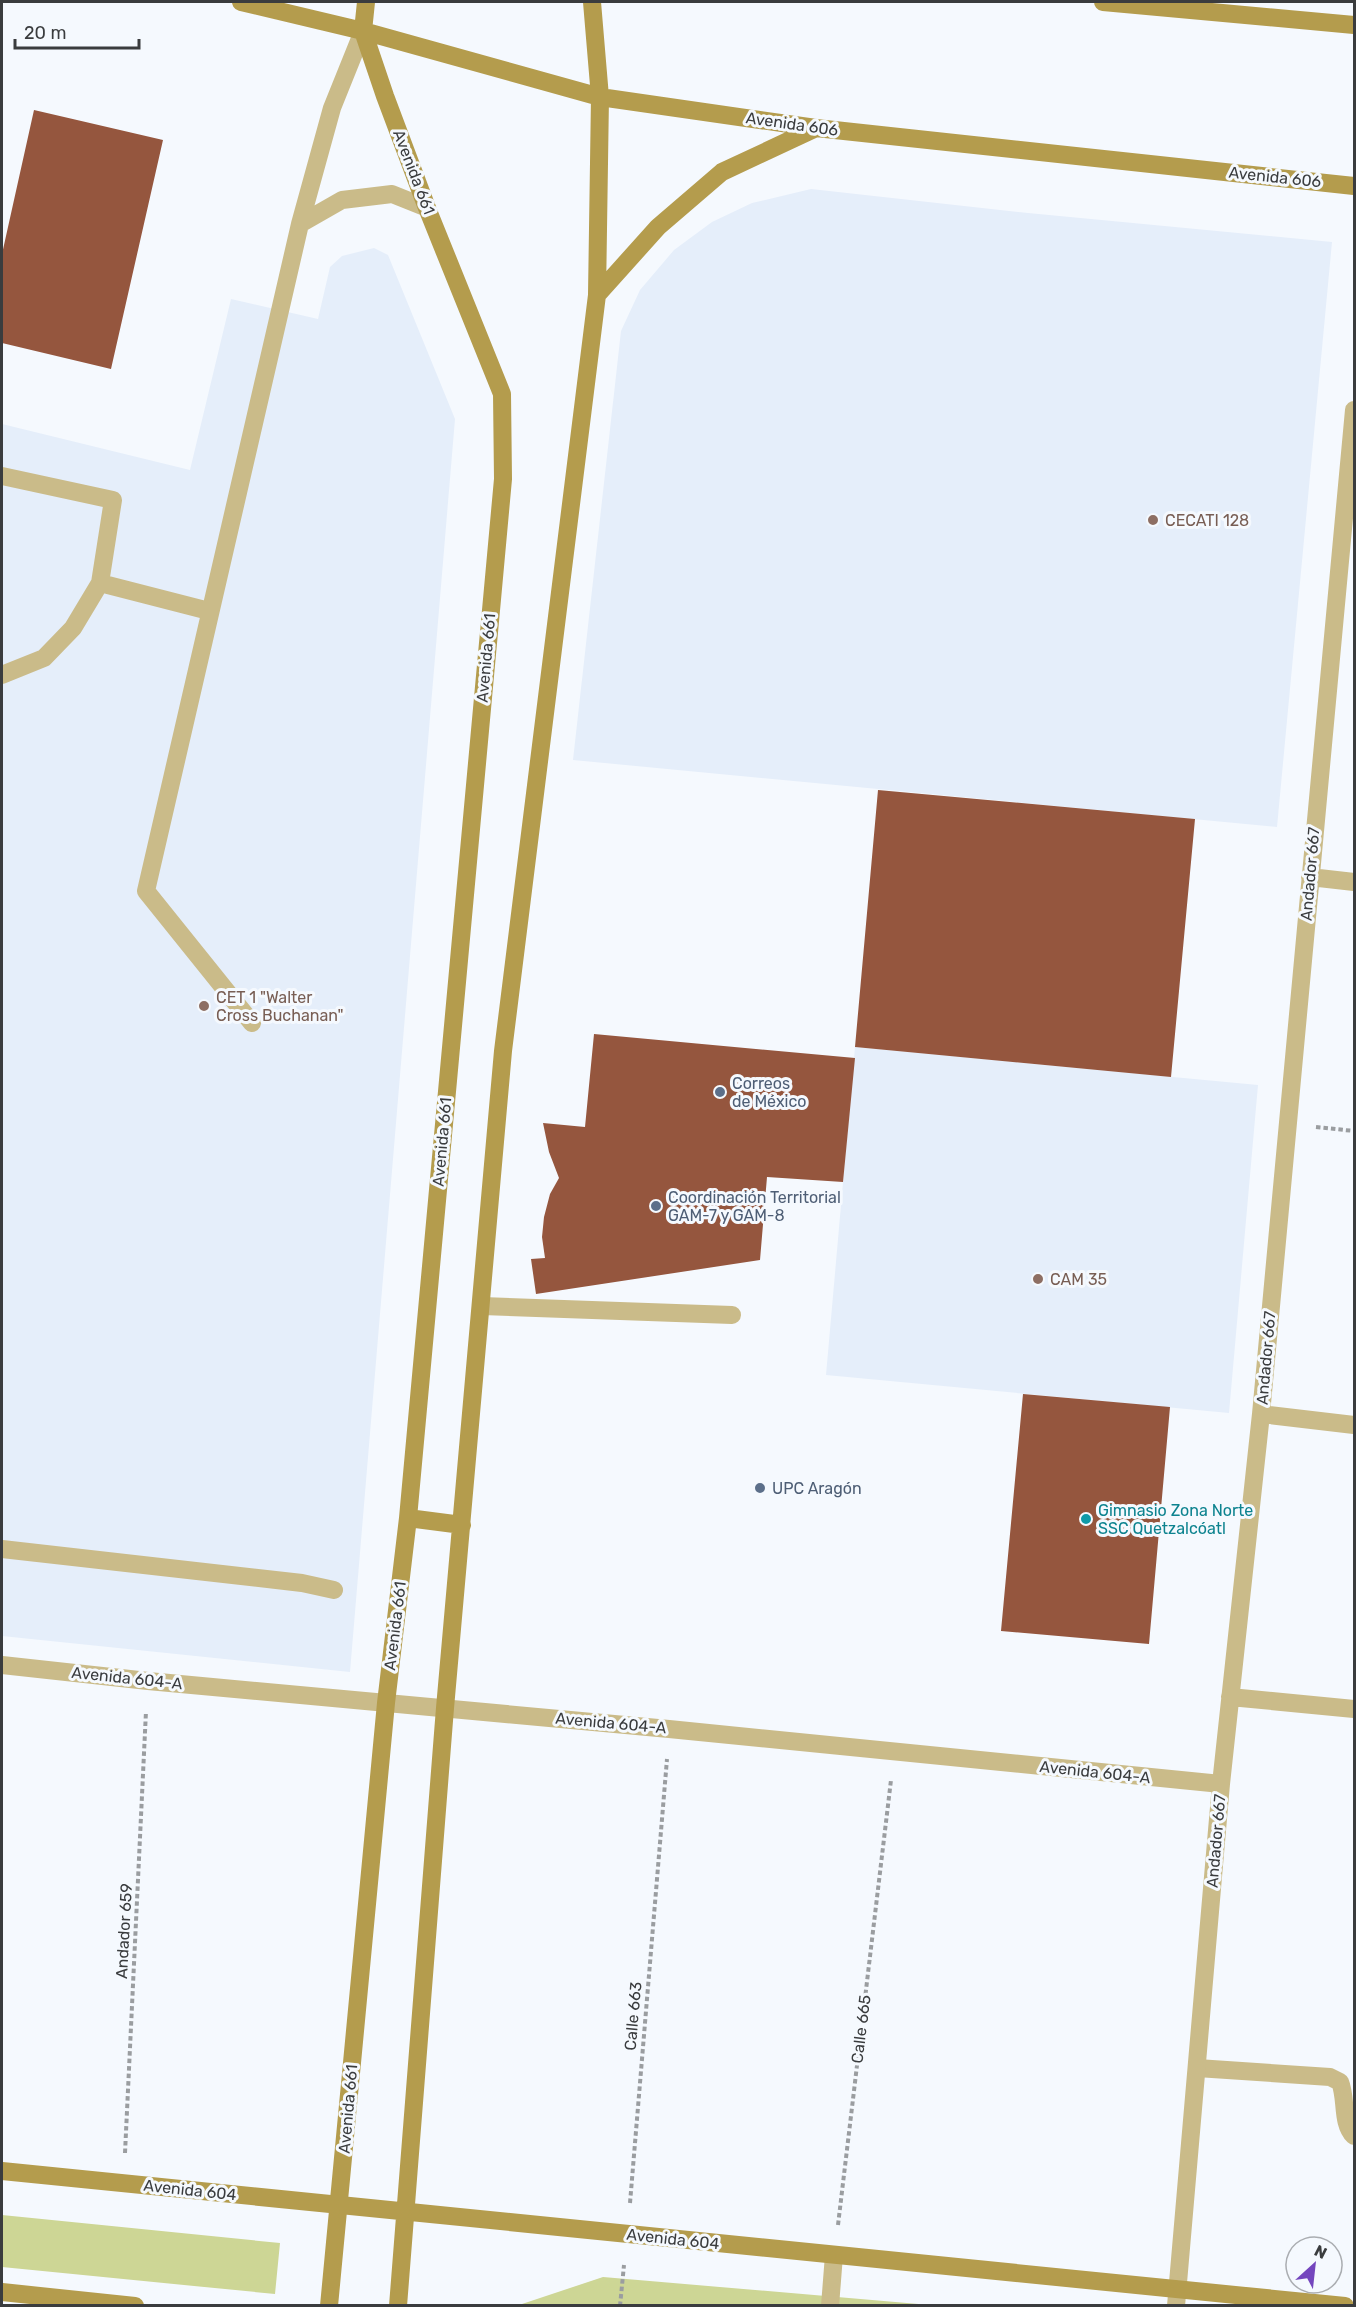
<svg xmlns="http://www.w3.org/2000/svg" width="1356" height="2307" font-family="Rubik,sans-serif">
	<rect width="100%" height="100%" fill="#f5f9fe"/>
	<!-- built -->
	<path fill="#e5eefa" d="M811,189L1028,213L1332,242L1277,827L573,760L621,331L640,290L674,250L712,222L752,203Z
		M374,248L388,255L455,419L350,1672L2,1636V424L190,470L231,299L318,319L330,267L342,256Z
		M855,1047L1258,1085L1229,1413L826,1375Z"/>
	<!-- green -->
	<path fill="#cdd695" d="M2,2215L280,2243L275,2294L2,2267Z
		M603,2277L930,2305L516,2306Z"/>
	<!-- building -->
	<path fill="#95563e" d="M34,110L163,140L111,369L2,343V254Z
		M878,790L1195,819L1171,1077L855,1047Z
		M594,1034L855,1058L843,1182L767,1177L760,1260L536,1294L531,1259L545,1258L542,1237L544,1217L550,1194L559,1178L549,1152L543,1123L585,1127Z
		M1023,1394L1170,1407L1149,1644L1001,1631Z"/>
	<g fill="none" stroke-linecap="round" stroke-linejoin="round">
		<!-- path -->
		<path stroke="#9a9da0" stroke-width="4" stroke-dasharray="4.5 3" stroke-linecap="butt" d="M1316,1127L1354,1131
			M125,2153L146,1711
			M630,2203L667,1759
			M838,2225L891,1780
			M620,2306L624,2265"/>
		<!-- lane -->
		<path stroke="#cabb89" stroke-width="18" d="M300,224L342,200L392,194L427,208
			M2,476L113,500L100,583L73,628L44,658L2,675
			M100,583L209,611
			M252,1023L146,891L300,224L332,108L363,31
			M482,1306L732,1315
			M2,1549L302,1583L334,1590
			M1197,2068L1330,2077L1340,2082C1347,2099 1341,2123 1354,2136"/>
		<!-- street -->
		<path stroke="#cabb89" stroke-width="18" d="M1310,877L1354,882
			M1261,1414L1354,1425
			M2,1665L148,1681L669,1729L1221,1784
			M1230,1697L1354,1709
			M830,2306L834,2255
			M1176,2306L1221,1784L1261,1414L1354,410"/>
		<!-- secondary -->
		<path stroke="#b49c4d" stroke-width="18" d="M241,2L363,31L600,97L816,128L1354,186
			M1103,2L1354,25
			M597,295L658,227L722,172L816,128
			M408,1518L462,1525
			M2,2171L1345,2306
			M2,2292L135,2306
			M329,2306L386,1703L408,1518L503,479L502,394L427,208L385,96L363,31L366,2
			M398,2306L445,1708L503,1051L597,295L600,97L592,2"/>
	</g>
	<!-- markers -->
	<g fill="#8d6e63" stroke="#f5f9fe" stroke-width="2">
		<circle cx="1153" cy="520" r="6"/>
		<circle cx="204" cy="1006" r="6"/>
		<circle cx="1038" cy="1279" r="6"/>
	</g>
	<g fill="#5c6f8a" stroke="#f5f9fe" stroke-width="2">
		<circle cx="720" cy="1092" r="6"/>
		<circle cx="656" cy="1206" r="6"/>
		<circle cx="760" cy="1488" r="6"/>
	</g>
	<circle fill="#0f9aa8" stroke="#f5f9fe" stroke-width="2" cx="1086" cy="1519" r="6"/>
	<g text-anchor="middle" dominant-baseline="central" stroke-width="6" stroke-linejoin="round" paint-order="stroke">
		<!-- street labels -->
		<g font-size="16" fill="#3a3c3e" stroke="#f5f9fe">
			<text transform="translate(792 124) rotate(8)">Avenida 606</text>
			<text transform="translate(414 172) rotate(69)">Avenida 661</text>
			<text transform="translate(1275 177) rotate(6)">Avenida 606</text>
			<text transform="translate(486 658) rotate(-85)">Avenida 661</text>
			<text transform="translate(1310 874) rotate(-85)">Andador 667</text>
			<text transform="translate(442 1142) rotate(-85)">Avenida 661</text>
			<text transform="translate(1266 1358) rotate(-85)">Andador 667</text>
			<text transform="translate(395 1626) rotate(-83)">Avenida 661</text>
			<text transform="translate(127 1678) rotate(6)">Avenida 604-A</text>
			<text transform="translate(611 1723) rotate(5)">Avenida 604-A</text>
			<text transform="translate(1095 1772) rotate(6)">Avenida 604-A</text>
			<text transform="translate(1216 1841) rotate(-85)">Andador 667</text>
			<text transform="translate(124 1931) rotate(-87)">Andador 659</text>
			<text transform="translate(633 2016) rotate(-85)">Calle 663</text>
			<text transform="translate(861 2029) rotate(-83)">Calle 665</text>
			<text transform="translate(348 2109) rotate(-85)">Avenida 661</text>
			<text transform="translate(190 2190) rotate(6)">Avenida 604</text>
			<text transform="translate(673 2239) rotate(6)">Avenida 604</text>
		</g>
		<!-- education labels -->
		<g font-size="16" fill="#785e54" stroke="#f5f9fe" text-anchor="start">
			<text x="1165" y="520">CECATI 128</text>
			<text x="216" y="997">CET 1 "Walter<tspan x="216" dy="18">Cross Buchanan"</tspan></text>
			<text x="1050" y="1279">CAM 35</text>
		</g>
		<!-- service labels -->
		<g font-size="16" fill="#4e5e75" stroke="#f5f9fe" text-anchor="start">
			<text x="732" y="1083">Correos<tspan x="732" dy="18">de México</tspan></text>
			<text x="668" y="1197">Coordinación Territorial<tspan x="668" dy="18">GAM-7 y GAM-8</tspan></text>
			<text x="772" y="1488">UPC Aragón</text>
		</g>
		<!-- culture labels -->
		<g font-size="16" fill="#0d838f" stroke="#f5f9fe" text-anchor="start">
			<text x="1098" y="1510">Gimnasio Zona Norte<tspan x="1098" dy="18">SSC Quetzalcóatl</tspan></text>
		</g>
	</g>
	<!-- border -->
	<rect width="1356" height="2307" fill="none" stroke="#3a3c3e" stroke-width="6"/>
	<!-- north arrow -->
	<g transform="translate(1314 2265) rotate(27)"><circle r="28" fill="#f5f9fe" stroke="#aaadb1" stroke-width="1.5"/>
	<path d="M0-4.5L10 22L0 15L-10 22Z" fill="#7446be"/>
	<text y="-9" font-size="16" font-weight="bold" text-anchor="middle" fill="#3a3c3e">N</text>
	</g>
	<!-- scale -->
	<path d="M15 39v9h124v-9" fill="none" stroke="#3a3c3e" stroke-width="3"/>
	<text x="24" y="39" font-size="18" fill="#3a3c3e" stroke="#f5f9fe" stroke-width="4.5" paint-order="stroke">20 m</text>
</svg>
